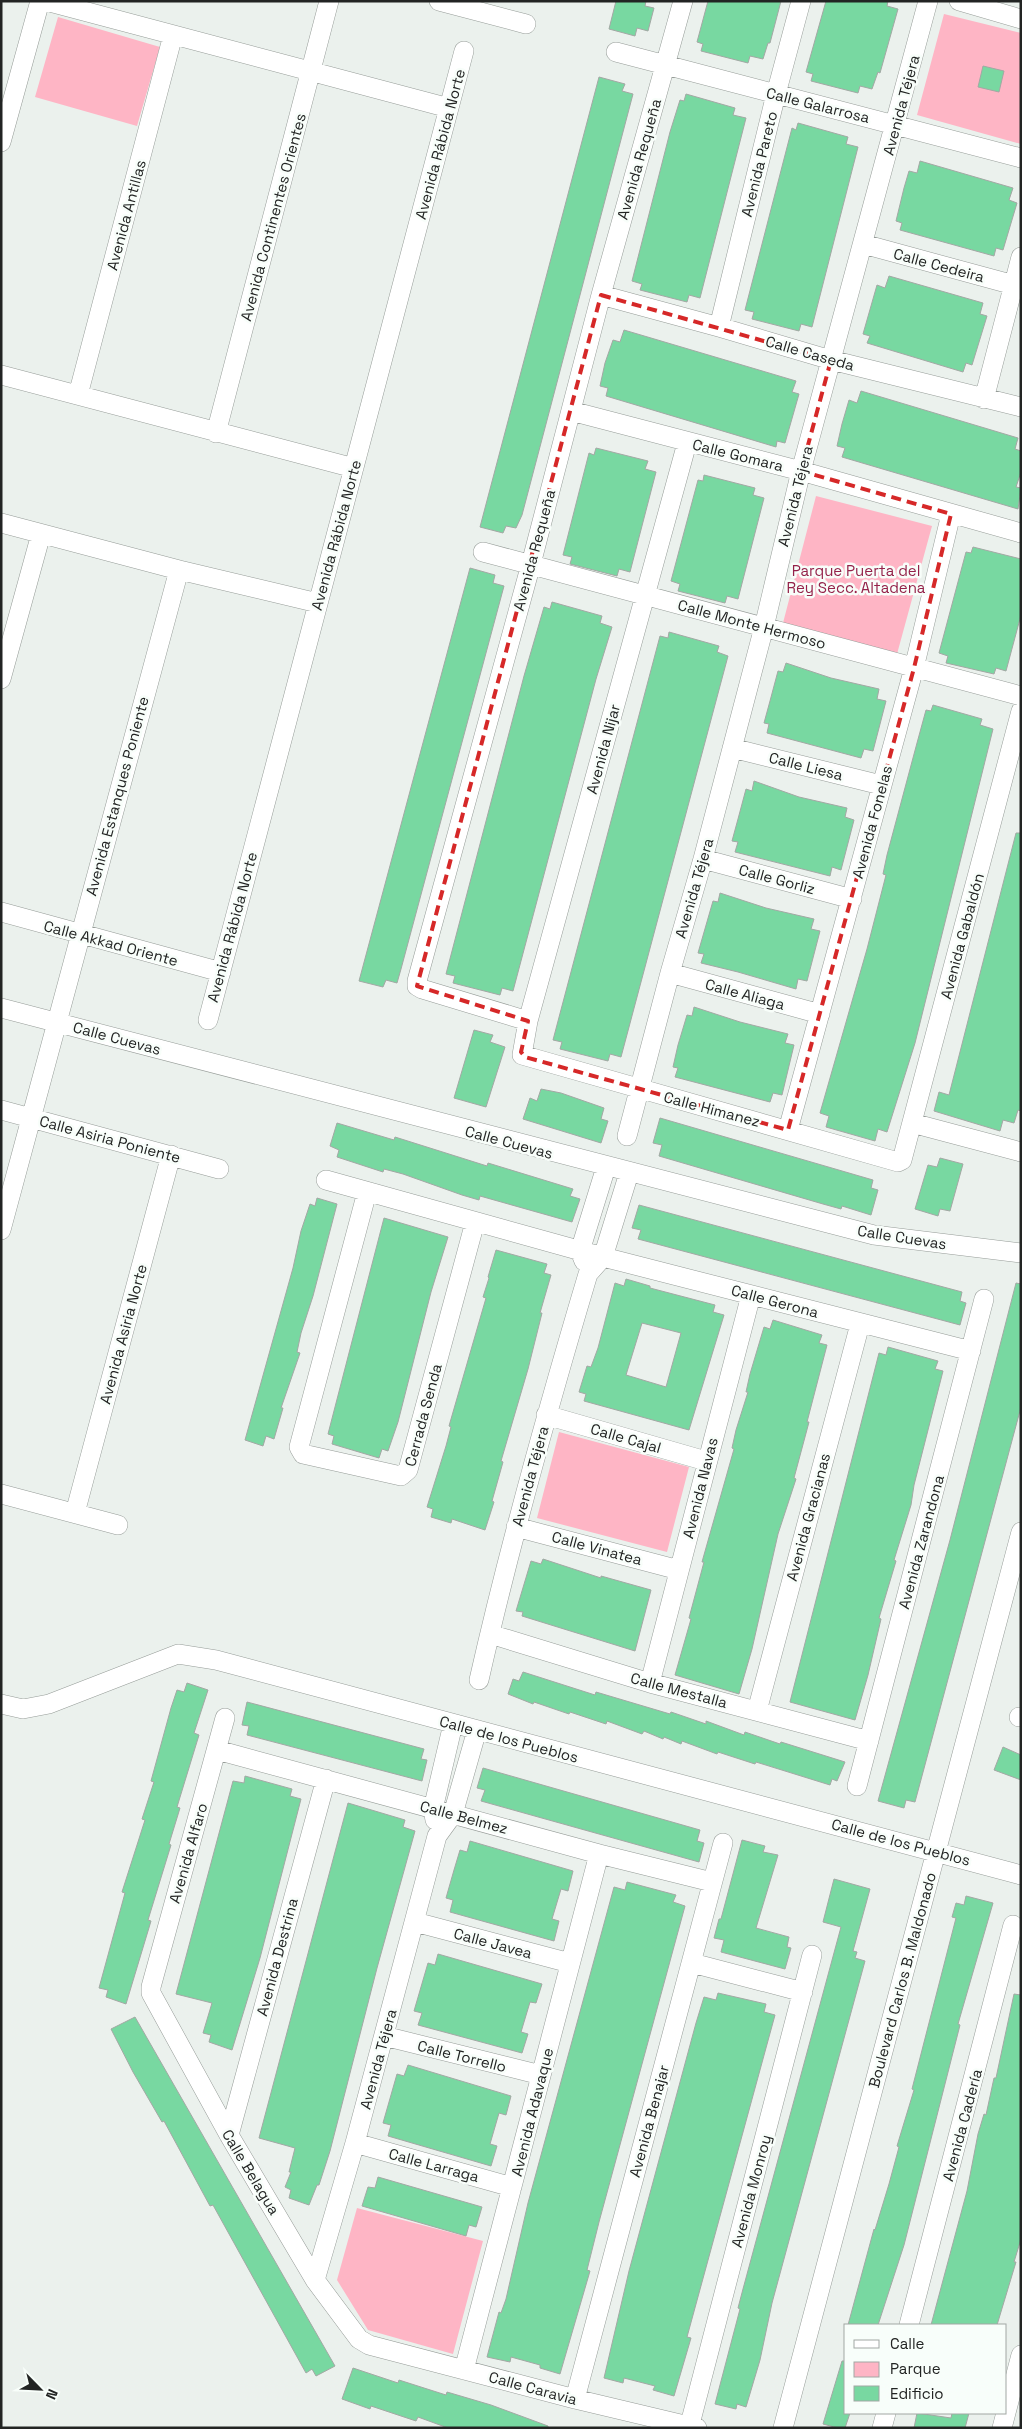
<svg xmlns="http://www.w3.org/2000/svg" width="1022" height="2429" font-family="'Space Grotesk',sans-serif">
	<rect width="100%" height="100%" fill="#ebf1ed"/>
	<!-- green -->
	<path fill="#feb5c5" d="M944,14L1021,33V144L917,115Z
		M58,17L160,47L137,126L35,97Z
		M816,496L932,526L897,654L783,623Z
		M559,1432L689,1467L667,1552L537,1518Z
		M357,2208L483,2241L453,2354L368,2330L337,2280Z"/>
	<!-- building -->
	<path fill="#78d8a1" stroke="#a3a8a4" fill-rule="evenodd" d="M616,1H646L645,6L654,8L648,31L637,28L635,36L609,29Z
		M708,1H781L770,43H768L763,59L750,56L748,63L701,51L703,44L697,42Z
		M826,1H888L887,6L898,9L880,73L878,72L872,89L860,86L858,93L811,81L813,74L806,72Z
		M983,66L1004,71L999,92L978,87Z
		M599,77L625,84L622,91L633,94L522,515L516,528L506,526L503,533L480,527Z
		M686,94L735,108L733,115L746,118L700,298L689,295L687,302L640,290L642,284L632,281L670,132L680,100L684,101Z
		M798,123L848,137L846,144L858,147L812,327L801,324L799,331L752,319L754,312L745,310L792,128L796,130Z
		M920,161L1013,188L1009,200L1017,203L1003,250L996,248L994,256L900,230L902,223L896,221L904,188L909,171L917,173Z
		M889,276L983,303L980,314L987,316L972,365L966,363L963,372L867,343L870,336L863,334L877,285L885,288Z
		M624,330L796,381L792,392L799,394L785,443L777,441L776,447L606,396L608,388L600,386L605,363L613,340L620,342Z
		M861,391L1018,438L1015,449L1021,451V472L1016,487L1021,488L1018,509L842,457L845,448L837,446L842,424L849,400L857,403Z
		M596,448L648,461L645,469L656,472L630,572L619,569L617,576L570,564L572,557L563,555L589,453L594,455Z
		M704,475L755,488L753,495L764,498L738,599L727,596L725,603L678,591L680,584L671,581L698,480L703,481Z
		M973,547L1021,559V615L1006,671L996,668L994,674L946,663L948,656L939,653L966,552L971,553Z
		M470,568L495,575L493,583L504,586L401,969L397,983L386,980L383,987L359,981Z
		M552,602L602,616L600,623L612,627L596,679L513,991L502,988L500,995L453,983L455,976L446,974L524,676L544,607L550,609Z
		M669,632L719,646L717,652L728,656L621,1057L610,1054L608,1061L560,1049L562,1042L553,1040L660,636L668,638Z
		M786,663L831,678L879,689L877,699L886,701L873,751L864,749L861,758L767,733L769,724L764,723L770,701L778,671L783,672Z
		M933,705L982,719L980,725L993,729L915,1043L887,1132L878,1129L875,1141L826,1127L829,1116L820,1113L867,949L886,875L883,874L887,855L917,743L926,710L931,711Z
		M754,781L799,797L847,808L845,817L854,820L841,870L832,867L830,876L735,852L738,842L732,841L738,819L746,789L752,791Z
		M1016,833H1021V1111L1018,1110L1014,1123L1003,1120L1000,1131L934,1111L939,1092L949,1095Z
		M720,893L766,908L814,919L811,929L820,931L807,981L798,979L796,989L738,972L701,963L704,954L698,953L713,901L718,902Z
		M694,1007L740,1022L788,1034L785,1043L794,1045L782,1095L773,1093L770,1102L675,1077L678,1068L673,1067L678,1045L687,1015L692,1016Z
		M474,1030L493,1035L490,1042L505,1047L486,1107L454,1098Z
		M541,1089L561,1093L604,1108L601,1119L608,1121L601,1143L523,1119L530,1098L537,1101Z
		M660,1118L873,1180L871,1188L878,1190L871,1215L842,1206L841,1209L823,1204L659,1156L662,1145L653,1143Z
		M337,1123L394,1140L395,1137L487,1166L488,1163L573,1189L570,1196L580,1199L572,1222L480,1196L479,1200L462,1195L403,1174L384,1169L383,1172L337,1157L339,1150L330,1146Z
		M940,1158L963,1164L950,1211L940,1209L938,1216L915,1209L928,1165L937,1167Z
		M317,1198L337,1204L313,1296L301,1333L297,1352L300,1353L281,1408H283L274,1439L266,1436L263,1446L245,1440L293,1268L301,1231L310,1204L315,1206Z
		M639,1205L962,1292L960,1301L966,1303L960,1325L638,1239L641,1230L632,1228Z
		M384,1218L448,1237L431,1292L398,1422L388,1451L382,1449L379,1458L332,1444L334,1436L328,1434Z
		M496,1250L547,1264L544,1273L551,1275L540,1313H542L528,1369L501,1461L503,1462L492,1501L494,1502L485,1530L452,1519L451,1523L431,1517L433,1509L427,1507L446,1446L451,1427L449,1426L486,1298L483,1297L489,1278L488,1277Z
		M626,1279L650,1286V1288L715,1305L713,1312L724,1315L689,1430L584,1401L586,1394L579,1392L587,1366L591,1367L598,1348L615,1283L624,1286ZM642,1323L681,1333L666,1387L626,1375Z
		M1016,1283L1021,1284V1407L915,1802L906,1800L904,1808L878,1801L950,1540Z
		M773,1320L822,1335L819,1343L827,1345L807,1422H809L794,1478L796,1479L778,1534L752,1649L739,1694L675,1675L691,1619L689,1618L704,1562H702L734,1449L732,1448L736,1430L748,1392H746L750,1374L764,1327L770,1329Z
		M888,1347L938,1361L935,1369L943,1371L914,1485L911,1505L894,1560L896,1561L879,1618L881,1619L868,1675L855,1720L790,1702L879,1353L886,1355Z
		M543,1559L601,1578V1576L651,1590L635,1651L522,1616L523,1612L516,1611L531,1561L541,1564Z
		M523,1672L595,1695L596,1692L670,1714L671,1712L706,1724V1721L744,1735L745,1732L780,1744L781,1742L845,1762L837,1781L832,1779L830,1785L756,1762L755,1764L718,1752L717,1754L682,1741L681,1744L664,1737L663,1739L644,1731L642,1734L607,1721L606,1724L570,1712L569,1714L534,1702L533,1704L508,1694L513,1679L519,1681Z
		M187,1683L208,1690L194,1733L199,1735L177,1807L180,1808L169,1844L171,1845L148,1920L151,1921L126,2004L106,1997L108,1990L99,1988L125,1893L122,1892L145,1820L142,1819L154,1782L151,1781L171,1708L177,1690L184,1692Z
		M247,1702L424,1749L421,1759L427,1760L422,1781L247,1735L249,1726L242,1725Z
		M1003,1747L1021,1755V1780L994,1770Z
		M483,1768L700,1830L697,1841L704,1843L699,1862L481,1801L485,1790L477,1788Z
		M245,1776L292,1789L290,1796L301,1799L260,1958L232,2050L209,2042L211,2035L203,2033L212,2003L176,1994L233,1781L244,1783Z
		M348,1803L405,1820L403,1827L415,1831L377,1968L330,2151L319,2185H317L309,2205L289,2198L291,2190L285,2187L291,2172H289L295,2148L259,2138Z
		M742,1840L765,1846L763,1852L778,1855L756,1928L789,1937L787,1947L791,1948L785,1969L721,1952L724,1940L714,1938L719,1919H721Z
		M470,1841L573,1871L568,1891L561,1889L552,1919L559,1921L554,1941L450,1912L453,1900L446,1898L454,1870L460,1850L467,1852Z
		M834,1879L870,1889L853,1951L857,1952L855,1958L865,1961L772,2303L760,2360L746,2407L737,2404L736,2409L715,2404L740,2309L738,2308L743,2289L841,1927L823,1922Z
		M627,1882L676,1895L673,1902L685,1906L599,2222L587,2270L590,2271L560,2374L540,2368V2365L511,2357L510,2362L487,2357L499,2312L501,2313L506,2299L528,2203L614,1887L625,1890Z
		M966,1896L993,1903L958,2024L960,2025L904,2245L878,2325H848L874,2229L875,2230L889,2184L899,2147L897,2146L914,2090L912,2089L956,1918L952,1917L956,1903L964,1905Z
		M438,1954L542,1984L536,2003L530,2002L521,2032L528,2034L522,2053L418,2025L422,2013L414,2011L428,1963L435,1965Z
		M718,1993L766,2004L764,2012L775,2015L687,2337L691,2338L674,2396L653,2390L655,2386L624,2378L623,2383L604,2378L629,2271L696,2023L704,1997L716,2000Z
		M1014,1994L1021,1995V2239L1014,2262H1016L997,2325H931L967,2191L978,2134L984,2114L986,2115L994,2078H996Z
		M135,2017L335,2366L316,2376L312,2369L306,2373L213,2205L210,2206L164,2121L162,2122L133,2072L111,2029Z
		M408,2065L511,2096L506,2115L499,2113L490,2144L497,2146L491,2166L388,2136L391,2125L383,2123L397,2074L404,2076Z
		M378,2177L482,2207L476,2227L469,2225L466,2236L362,2206L368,2187L375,2188Z
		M842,2361H846V2413H850L845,2428H838L823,2424Z
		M353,2368L398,2383L399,2380L446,2395L447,2392L491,2405L548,2426V2428H448L418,2417L416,2421L371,2406L370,2409L342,2399Z
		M917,2413L951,2418L952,2413H969L965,2428H914Z"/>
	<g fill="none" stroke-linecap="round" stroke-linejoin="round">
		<defs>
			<path id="street" d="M46,1L449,108
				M439,1L526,24
				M959,1L1021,19
				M616,52L1021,158
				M1,142L40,1
				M863,244L1014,285
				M601,295L719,327L831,360L1021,407
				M719,327L776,94L801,1
				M1,375L354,468
				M78,395L173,35
				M984,399L1021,257
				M571,411L801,471L1021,533
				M216,433L329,1
				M687,443L528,1021L522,1055L898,1162L902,1160L1021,711
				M1,523L179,570L318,603
				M483,552L1021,696
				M1,679L41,534
				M732,748L881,785
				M703,859L852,899
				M1,912L221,972
				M670,973L820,1014
				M1,1008L874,1235L1021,1253
				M208,1020L464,51
				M528,1021L422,989L417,986V981L531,564L601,295L683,1
				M1,1110L219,1169
				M912,1123L1021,1152
				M788,1130L914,668L951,514
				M627,1136L670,973L703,859L764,627L801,471L928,1
				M326,1180L603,1257L971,1351
				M367,1192L299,1447L303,1454L401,1476L408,1470L475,1222
				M1,1230L179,570
				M584,1261L580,1251L606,1167
				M546,1415L706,1461
				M1,1494L118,1525
				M75,1513L171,1155
				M516,1527L679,1570
				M490,1634L650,1683L869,1741
				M479,1680C510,1543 548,1408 588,1274L603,1257L629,1173
				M650,1683L751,1295
				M1,1704L23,1709L49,1704L178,1654L216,1660L1021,1875
				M757,1711L860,1324
				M1019,1717H1021
				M225,1718L151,1987V1993L229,2135L315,2280L359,2339L369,2345L575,2399L697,2428
				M217,1750L599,1854L712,1882
				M857,1786L984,1299
				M435,1820L433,1809L453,1724
				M415,1922L570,1963
				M692,1963L803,1992
				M384,2036L541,2075
				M229,2135L326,1779
				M355,2143L512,2187
				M315,2280L355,2143L437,1836L453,1814L477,1730
				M909,2325L1013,1925
				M464,2370L599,1854
				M575,2399L723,1843
				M689,2428L812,1955
				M783,2428L1021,1532
				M882,2428L886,2413
				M1002,2428L1021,2355"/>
		</defs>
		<!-- street casing -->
		<use href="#street" stroke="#969c98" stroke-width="20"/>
		<!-- street -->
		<use href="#street" stroke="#fff" stroke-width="19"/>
	</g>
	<!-- marked area -->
	<path fill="none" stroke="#d62828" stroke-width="4" stroke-dasharray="10 6" stroke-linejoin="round" d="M601,295L831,360L801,471L951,514L914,668L788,1130L525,1057L521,1052L528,1021L417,986Z"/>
	<g text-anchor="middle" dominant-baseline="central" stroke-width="5" stroke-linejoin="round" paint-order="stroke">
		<!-- street labels -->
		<g font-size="15" fill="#222423" stroke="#f8fefa">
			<text transform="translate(818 105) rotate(14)">Calle Galarrosa</text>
			<text transform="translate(901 105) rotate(-75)">Avenida Téjera</text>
			<text transform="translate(440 144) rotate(-75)">Avenida Rábida Norte</text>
			<text transform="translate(639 159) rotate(-74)">Avenida Requeña</text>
			<text transform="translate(759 164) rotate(-76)">Avenida Pareto</text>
			<text transform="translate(126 215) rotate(-75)">Avenida Antillas</text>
			<text transform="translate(273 217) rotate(-75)">Avenida Continentes Orientes</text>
			<text transform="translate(939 265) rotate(15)">Calle Cedeira</text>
			<text transform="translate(810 353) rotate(16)">Calle Caseda</text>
			<text transform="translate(738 455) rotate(14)">Calle Gomara</text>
			<text transform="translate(795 496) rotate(-76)">Avenida Téjera</text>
			<text transform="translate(336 535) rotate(-75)">Avenida Rábida Norte</text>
			<text transform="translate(534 550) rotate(-75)">Avenida Requeña</text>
			<text transform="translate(752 624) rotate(15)">Calle Monte Hermoso</text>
			<text transform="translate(603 749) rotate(-75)">Avenida Nijar</text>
			<text transform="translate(806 766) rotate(14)">Calle Liesa</text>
			<text transform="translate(117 796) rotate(-75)">Avenida Estanques Poniente</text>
			<text transform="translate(872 822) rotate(-75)">Avenida Fonelas</text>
			<text transform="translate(777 879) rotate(15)">Calle Gorliz</text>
			<text transform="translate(694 888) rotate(-74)">Avenida Téjera</text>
			<text transform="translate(232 927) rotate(-75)">Avenida Rábida Norte</text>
			<text transform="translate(962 936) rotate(-75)">Avenida Gabaldón</text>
			<text transform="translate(111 943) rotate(15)">Calle Akkad Oriente</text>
			<text transform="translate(745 994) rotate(15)">Calle Aliaga</text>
			<text transform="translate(117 1038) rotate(15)">Calle Cuevas</text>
			<text transform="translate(712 1109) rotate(15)">Calle Himanez</text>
			<text transform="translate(110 1139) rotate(15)">Calle Asiria Poniente</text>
			<text transform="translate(509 1142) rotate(15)">Calle Cuevas</text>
			<text transform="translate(902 1237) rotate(9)">Calle Cuevas</text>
			<text transform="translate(775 1301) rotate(15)">Calle Gerona</text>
			<text transform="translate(123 1334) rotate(-75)">Avenida Asiria Norte</text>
			<text transform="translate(423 1415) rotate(-75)">Cerrada Senda</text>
			<text transform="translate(626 1438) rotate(16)">Calle Cajal</text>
			<text transform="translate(530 1476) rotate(-75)">Avenida Téjera</text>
			<text transform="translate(700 1488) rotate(-76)">Avenida Navas</text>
			<text transform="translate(808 1517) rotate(-75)">Avenida Gracianas</text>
			<text transform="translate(921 1542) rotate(-75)">Avenida Zarandona</text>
			<text transform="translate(597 1548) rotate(15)">Calle Vinatea</text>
			<text transform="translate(679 1690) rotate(15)">Calle Mestalla</text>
			<text transform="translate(509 1739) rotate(15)">Calle de los Pueblos</text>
			<text transform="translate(464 1817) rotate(15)">Calle Belmez</text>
			<text transform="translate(901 1842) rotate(15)">Calle de los Pueblos</text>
			<text transform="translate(188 1853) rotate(-74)">Avenida Alfaro</text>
			<text transform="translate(493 1943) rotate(15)">Calle Javea</text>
			<text transform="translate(277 1957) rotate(-75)">Avenida Destrina</text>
			<text transform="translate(902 1980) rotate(-75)">Boulevard Carlos B. Maldonado</text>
			<text transform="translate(462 2056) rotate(14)">Calle Torrello</text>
			<text transform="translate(378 2059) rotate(-75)">Avenida Téjera</text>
			<text transform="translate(532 2112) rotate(-76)">Avenida Adavaque</text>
			<text transform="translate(649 2121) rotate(-75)">Avenida Benajar</text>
			<text transform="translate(962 2125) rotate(-75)">Avenida Cadería</text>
			<text transform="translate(434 2165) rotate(15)">Calle Larraga</text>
			<text transform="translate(251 2172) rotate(59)">Calle Belagua</text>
			<text transform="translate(751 2191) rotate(-75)">Avenida Monroy</text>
			<text transform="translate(533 2388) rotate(15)">Calle Caravia</text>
		</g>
		<!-- park labels -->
		<g font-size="15" fill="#94224a" stroke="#f8fefa">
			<text x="856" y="570">Parque Puerta del<tspan x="856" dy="17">Rey Secc. Altadena</tspan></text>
		</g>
	</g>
	<!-- border -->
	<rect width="1022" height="2429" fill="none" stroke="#222423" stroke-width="5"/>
	<!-- legend -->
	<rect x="844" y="2324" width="162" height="90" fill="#f8fefa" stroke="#a2a7a4"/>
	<rect x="854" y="2340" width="25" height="8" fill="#ffffff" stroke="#a2a7a4"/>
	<text x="890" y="2349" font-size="15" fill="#222423">Calle</text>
	<rect x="854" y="2362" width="25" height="15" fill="#feb5c5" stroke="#a2a7a4"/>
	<text x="890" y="2374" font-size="15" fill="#222423">Parque</text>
	<rect x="854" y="2386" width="25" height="15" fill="#78d8a1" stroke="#a2a7a4"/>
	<text x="890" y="2399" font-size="15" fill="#222423">Edificio</text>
	<!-- north arrow -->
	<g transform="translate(40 2389) rotate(114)" stroke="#f8fefa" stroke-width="4" paint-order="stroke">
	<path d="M0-4L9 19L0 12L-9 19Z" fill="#222423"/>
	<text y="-8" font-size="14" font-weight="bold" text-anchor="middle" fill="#222423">N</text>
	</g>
</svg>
